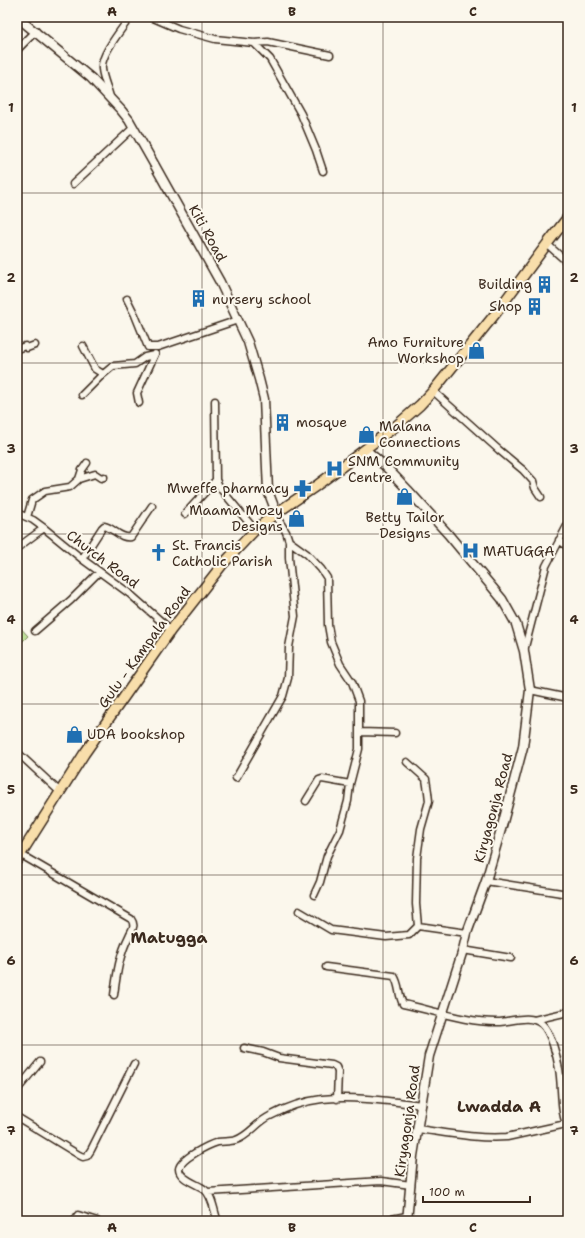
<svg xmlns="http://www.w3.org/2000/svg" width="585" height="1238" font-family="'Shantell Sans',sans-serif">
	<rect width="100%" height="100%" fill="#fbf7ec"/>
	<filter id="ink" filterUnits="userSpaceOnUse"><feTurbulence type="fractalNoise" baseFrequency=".025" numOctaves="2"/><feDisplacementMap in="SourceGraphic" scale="8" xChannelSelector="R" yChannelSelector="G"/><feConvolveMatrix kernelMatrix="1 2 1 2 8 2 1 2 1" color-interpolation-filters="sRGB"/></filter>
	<g filter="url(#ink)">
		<!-- green -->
		<path fill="#bedf99" stroke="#7c845c" d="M17,624L28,636L17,647Z"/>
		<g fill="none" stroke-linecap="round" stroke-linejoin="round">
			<defs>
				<path id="street" d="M151,17L179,29L215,39L254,43L268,42L330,55
					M254,43L270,59L301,114L316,150L323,171
					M17,50L36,31
					M110,97C108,88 103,79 102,69C100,55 122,29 130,17
					M73,184L133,128
					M547,244L568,263
					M127,299L135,315L148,347H158L238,320
					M83,346L95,369L103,374
					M17,349L25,346L27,348L35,345
					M433,391L499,450L523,470L533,481L535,488L541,497
					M82,395L101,376L113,366L135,364L145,357L154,355
					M215,401L216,480L220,488L255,530
					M139,403L137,393L155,354
					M79,479L82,470L87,463
					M17,513L33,520L44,528L82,559L130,594L171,630
					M185,514L216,480
					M27,517L32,500L45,491L70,487L79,479L95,474L101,478L104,477
					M559,540L568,547
					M289,541L307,554L321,569L327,578L328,625L331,642L340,664L352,682L359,701V749L350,784L348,801L340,830L327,856L320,882L314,895
					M17,548L44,528
					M82,559L102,528L104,526C114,528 120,539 131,537L152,506
					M35,631L71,600L99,572
					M524,651L546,566L568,524
					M530,690L568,698
					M360,732L395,733
					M17,752L60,792
					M407,762L426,779L428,792L429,801L421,829L417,858L416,904L418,926L467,933
					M236,778L283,696L288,678L289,647L295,616L289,558V541L286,532L275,514
					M306,801L319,780L322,779L350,784
					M18,853L131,919C136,926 132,929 129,936C119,956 117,973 114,995
					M486,881L568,894
					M299,911L331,930L386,937L409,935L418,926
					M463,950L511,958
					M326,967L394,976C400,985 398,995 403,1004C435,1011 468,1023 500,1022C513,1021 530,1014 542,1024C551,1032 557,1057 559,1069C562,1083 560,1118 568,1126
					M534,1020L568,1012
					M244,1048L263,1052L279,1058L332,1065L336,1067L338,1072L337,1099
					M17,1090L40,1062
					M17,1117L79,1155L83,1157L87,1156L91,1150L134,1064
					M418,1129C447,1133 477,1139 507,1137L566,1124
					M208,1192L381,1181L411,1185
					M74,1221L78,1215L97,1221
					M220,1221L217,1219C214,1210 212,1195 204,1189C198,1184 179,1179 179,1169C180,1159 208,1145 218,1142C223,1141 230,1142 236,1140C249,1136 257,1122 270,1116C285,1108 305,1101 322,1099C355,1096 389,1101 422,1105
					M381,1221L407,1216"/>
				<path id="secondary" d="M17,17L91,78L121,110L129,120L154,164L220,282L248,342L259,379L264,399L268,491L273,504L275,514
					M366,450L385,466L408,490L448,534L502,599L516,624L524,651L530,690L523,747L502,826L486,881L467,933L463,950L429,1056L413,1156L407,1221"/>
				<path id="primary" d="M17,860L84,754L171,630L222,565L255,530L275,514L316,486L396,426L420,405L433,391L496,313L547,244L568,217"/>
			</defs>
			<!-- street casing -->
			<use href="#street" stroke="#3b2a1e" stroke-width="9"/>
			<!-- secondary casing -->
			<use href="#secondary" stroke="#3b2a1e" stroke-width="11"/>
			<!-- primary casing -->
			<use href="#primary" stroke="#3b2a1e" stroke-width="12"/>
			<!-- street -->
			<use href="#street" stroke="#fbf7ec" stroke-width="6"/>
			<!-- secondary -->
			<use href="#secondary" stroke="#fbf7ec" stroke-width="8"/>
			<!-- primary -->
			<use href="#primary" stroke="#f8deab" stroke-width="9"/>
		</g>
	</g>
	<!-- grid -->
	<path fill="none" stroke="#3b2a1e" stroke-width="1" stroke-opacity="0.55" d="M202,17V1221M383,17V1221M17,193H568M17,363H568M17,534H568M17,704H568M17,875H568M17,1045H568"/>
	<!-- icons -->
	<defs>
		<symbol id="building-bare" viewBox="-9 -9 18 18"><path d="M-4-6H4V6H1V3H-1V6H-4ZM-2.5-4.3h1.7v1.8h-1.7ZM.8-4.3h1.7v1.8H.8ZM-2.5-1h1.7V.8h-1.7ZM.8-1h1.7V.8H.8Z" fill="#1f6fb2" stroke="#fbf7ec" stroke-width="2.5" paint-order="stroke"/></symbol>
		<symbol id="shop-bare" viewBox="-9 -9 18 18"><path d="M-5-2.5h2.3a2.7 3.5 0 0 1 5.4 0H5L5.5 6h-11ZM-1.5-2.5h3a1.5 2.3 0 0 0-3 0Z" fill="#1f6fb2" stroke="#fbf7ec" stroke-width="2.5" paint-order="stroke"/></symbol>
		<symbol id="hospital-bare" viewBox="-9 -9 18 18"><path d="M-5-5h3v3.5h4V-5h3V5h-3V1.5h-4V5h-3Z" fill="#1f6fb2" stroke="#fbf7ec" stroke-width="2.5" paint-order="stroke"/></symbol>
		<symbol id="pharmacy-bare" viewBox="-9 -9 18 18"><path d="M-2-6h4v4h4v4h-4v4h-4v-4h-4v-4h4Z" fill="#1f6fb2" stroke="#fbf7ec" stroke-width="2.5" paint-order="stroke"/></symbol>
		<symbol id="church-bare" viewBox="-9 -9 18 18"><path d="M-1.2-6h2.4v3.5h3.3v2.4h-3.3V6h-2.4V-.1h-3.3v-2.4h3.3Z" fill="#1f6fb2" stroke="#fbf7ec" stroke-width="2.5" paint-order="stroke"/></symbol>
	</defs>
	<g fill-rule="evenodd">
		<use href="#building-bare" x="532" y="272" width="25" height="25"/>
		<use href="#building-bare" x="186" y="286" width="25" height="25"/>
		<use href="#building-bare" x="522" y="294" width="25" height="25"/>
		<use href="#shop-bare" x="464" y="338" width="25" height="25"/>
		<use href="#building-bare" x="270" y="410" width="25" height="25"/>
		<use href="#shop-bare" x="354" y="422" width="25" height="25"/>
		<use href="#hospital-bare" x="322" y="456" width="25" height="25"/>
		<use href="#pharmacy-bare" x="290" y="476" width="25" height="25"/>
		<use href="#shop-bare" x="392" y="484" width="25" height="25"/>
		<use href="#shop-bare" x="284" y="506" width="25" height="25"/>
		<use href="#hospital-bare" x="458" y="538" width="25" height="25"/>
		<use href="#church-bare" x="146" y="540" width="25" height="25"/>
		<use href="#shop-bare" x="62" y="722" width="25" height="25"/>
	</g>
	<g text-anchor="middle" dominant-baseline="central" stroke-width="4" stroke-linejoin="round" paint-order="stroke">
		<!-- street labels -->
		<g font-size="14" fill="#3b2a1e" stroke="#fbf7ec">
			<text transform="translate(208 233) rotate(61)">Kiti Road</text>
			<text transform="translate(103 559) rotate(37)">Church Road</text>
			<text transform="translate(144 647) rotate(-54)">Gulu - Kampala Road</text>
			<text transform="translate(493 808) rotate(-75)">Kiryagonja Road</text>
			<text transform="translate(407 1121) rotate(-82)">Kiryagonja Road</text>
		</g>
		<!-- poi labels -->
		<g font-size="14" fill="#3b2a1e" stroke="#fbf7ec" text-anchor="start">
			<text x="532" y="284" text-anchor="end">Building</text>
			<text x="212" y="299">nursery school</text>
			<text x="522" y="306" text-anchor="end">Shop</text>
			<text x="464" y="342" text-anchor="end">Amo Furniture<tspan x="464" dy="16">Workshop</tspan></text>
			<text x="296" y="422">mosque</text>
			<text x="379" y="426">Malana<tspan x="379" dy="16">Connections</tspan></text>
			<text x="348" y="461">SNM Community<tspan x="348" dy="16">Centre</tspan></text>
			<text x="289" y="488" text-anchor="end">Mweffe pharmacy</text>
			<text x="283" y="510" text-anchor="end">Maama Mozy<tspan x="283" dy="16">Designs</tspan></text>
			<text x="405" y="517" text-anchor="middle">Betty Tailor<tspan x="405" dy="16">Designs</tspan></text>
			<text x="172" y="545">St. Francis<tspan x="172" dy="16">Catholic Parish</tspan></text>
			<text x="483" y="551">MATUGGA</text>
			<text x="87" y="734">UDA bookshop</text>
		</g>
		<!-- quarter labels -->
		<g font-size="16" font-weight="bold" fill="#3b2a1e" stroke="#fbf7ec">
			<text x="169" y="937">Matugga</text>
			<text x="499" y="1106">Lwadda A</text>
		</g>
	</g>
	<!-- margin -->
	<rect width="585" height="1238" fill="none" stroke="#fbf7ec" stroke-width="44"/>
	<!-- scale -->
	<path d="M423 1196v6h107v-6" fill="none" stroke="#3b2a1e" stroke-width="2"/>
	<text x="429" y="1196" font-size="12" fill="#3b2a1e" stroke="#fbf7ec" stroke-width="3" paint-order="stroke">100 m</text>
	<rect x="22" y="22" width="541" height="1194" fill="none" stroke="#3b2a1e" stroke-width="1.5"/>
	<g font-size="13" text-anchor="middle" font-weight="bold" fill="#3b2a1e">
		<text x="112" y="16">A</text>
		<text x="292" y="16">B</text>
		<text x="473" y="16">C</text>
		<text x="11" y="112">1</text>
		<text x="574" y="112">1</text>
		<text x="11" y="282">2</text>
		<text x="574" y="282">2</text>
		<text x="11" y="453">3</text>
		<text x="574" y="453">3</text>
		<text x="11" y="624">4</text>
		<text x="574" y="624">4</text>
		<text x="11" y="794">5</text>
		<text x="574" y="794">5</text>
		<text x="11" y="965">6</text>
		<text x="574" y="965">6</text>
		<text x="11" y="1135">7</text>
		<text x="574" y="1135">7</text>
		<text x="112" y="1232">A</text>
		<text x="292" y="1232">B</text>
		<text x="473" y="1232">C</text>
	</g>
</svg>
